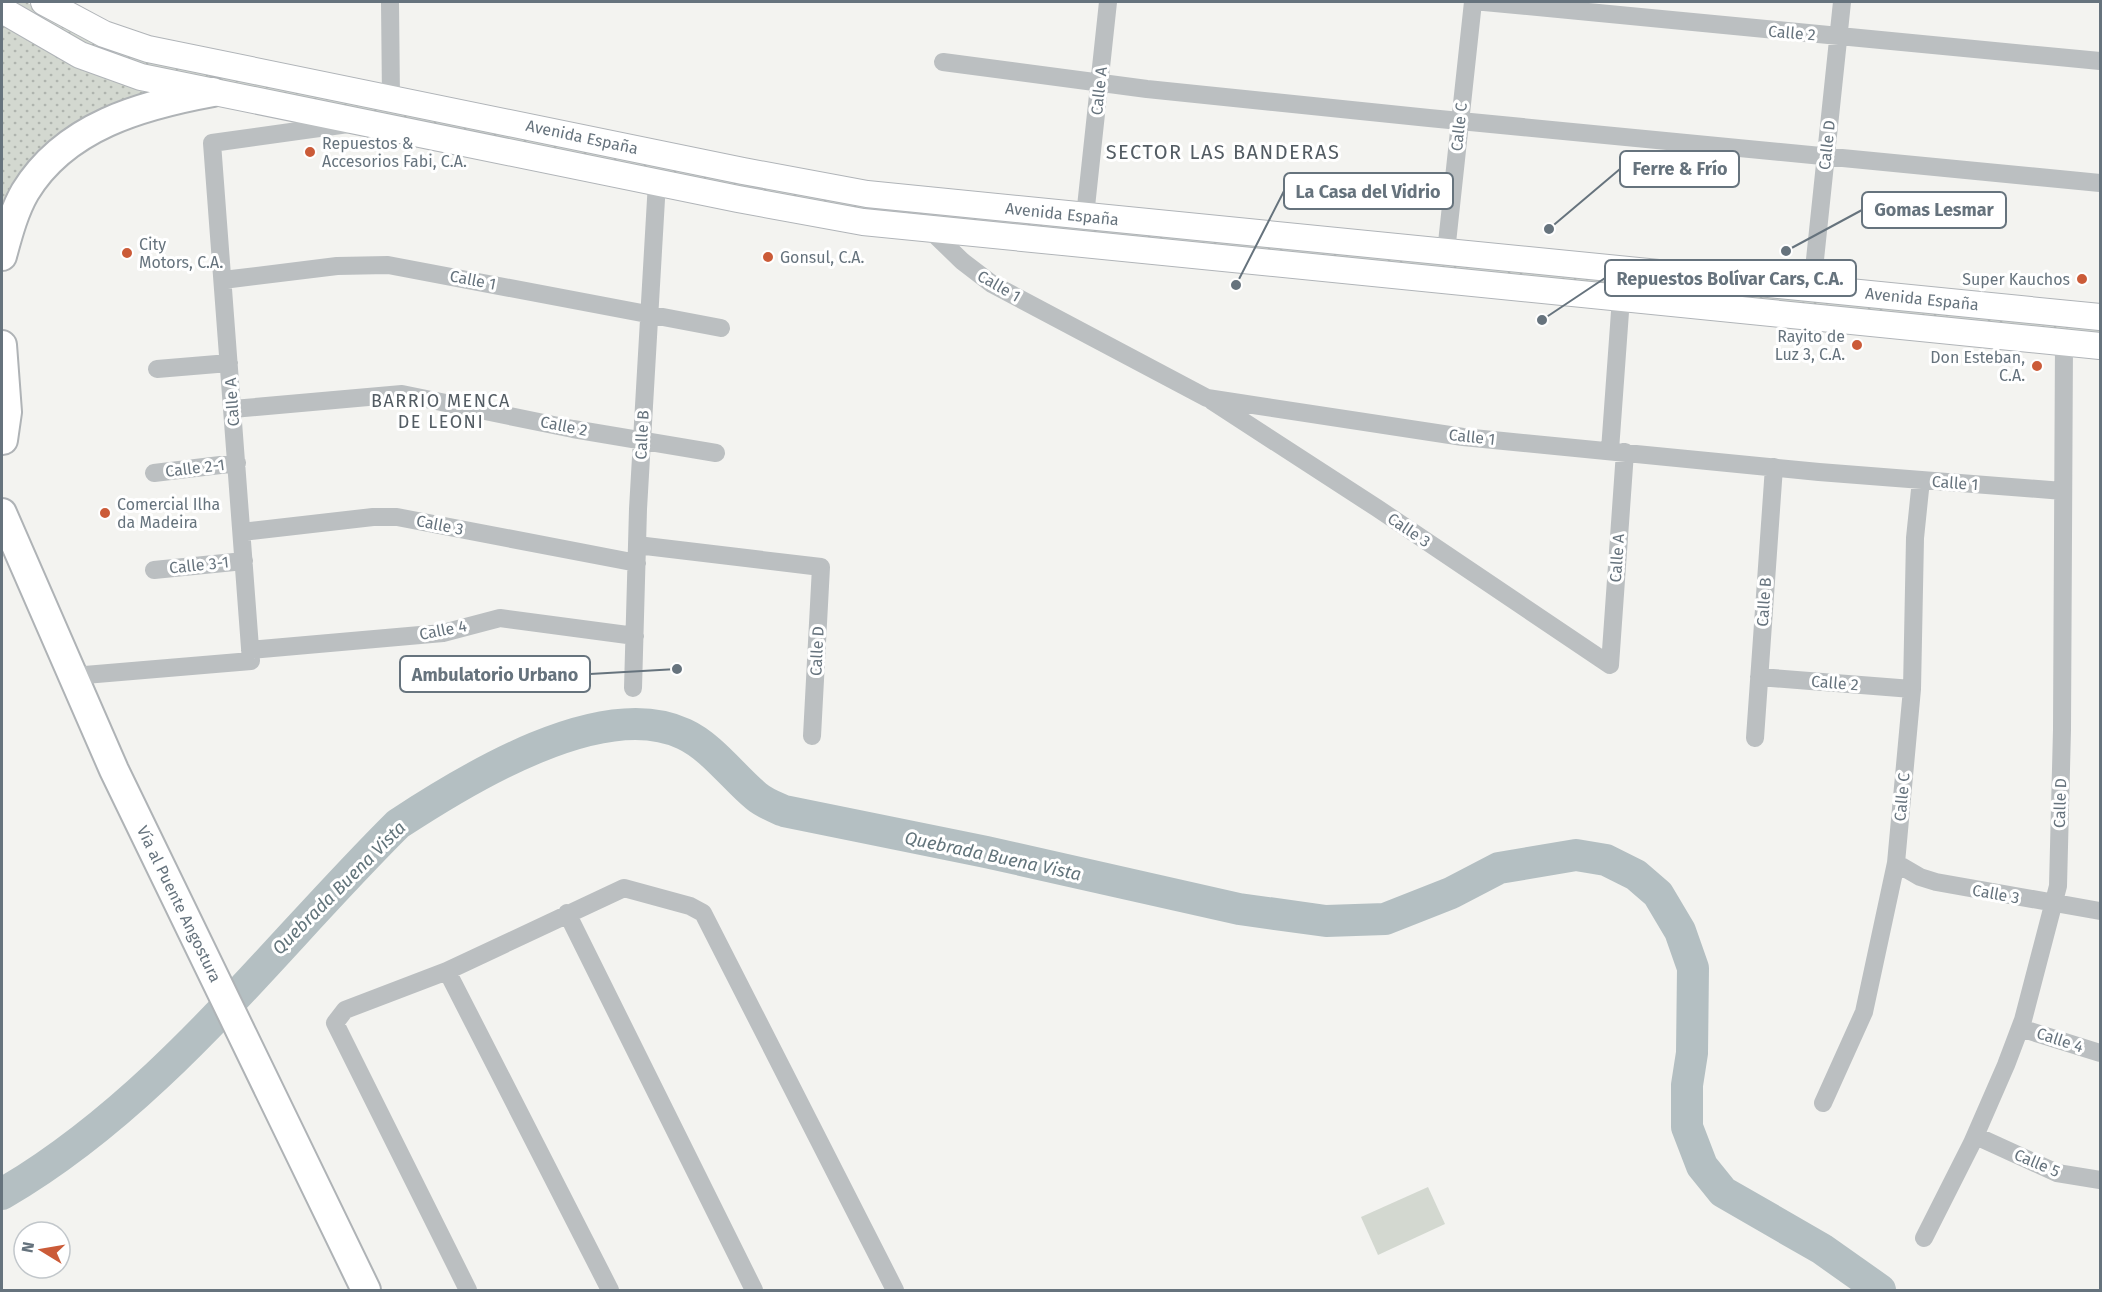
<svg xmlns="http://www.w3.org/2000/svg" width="2102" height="1292" font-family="'Fira Sans',sans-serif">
	<defs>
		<pattern id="green-dots" width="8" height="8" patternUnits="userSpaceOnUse" patternTransform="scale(1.5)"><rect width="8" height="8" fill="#d3d8d0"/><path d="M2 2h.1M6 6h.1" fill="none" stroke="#afb4ae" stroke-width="1.8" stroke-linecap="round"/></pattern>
	</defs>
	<rect width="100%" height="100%" fill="#f3f3f0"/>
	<!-- green -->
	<path fill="url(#green-dots)" d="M5,2H26L89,37L741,180L2100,326V337L887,216L739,190L109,57Z
		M2,24L80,69L152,92L108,113L2,230Z"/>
	<!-- pitch -->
	<path fill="#d3d8d0" d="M1428,1187L1445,1224L1378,1255L1361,1217Z"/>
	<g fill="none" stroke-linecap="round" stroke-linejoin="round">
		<!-- river -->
		<path stroke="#b4bfc2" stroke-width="32" d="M2,1194C160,1102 270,951 398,824C465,780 602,695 684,734C712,747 733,777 756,796C764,803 775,807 784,811L986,852L1239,909L1326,921L1385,919L1451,893L1499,868L1576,855L1606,860L1636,875L1658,894L1680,931L1693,968L1692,1053L1687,1085V1127L1702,1166L1723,1192L1822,1249L1880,1290"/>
		<defs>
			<path id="secondary" d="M44,2L104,34L148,49L743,171L867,194L2100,317
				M2,10L80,55L141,77L738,199L863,222L2100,346"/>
			<path id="primary" d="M2,256C8,234 14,211 25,192C65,126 142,105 213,92
				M2,345L7,412L3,440
				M2,513L114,770L366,1290"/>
		</defs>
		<!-- secondary casing -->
		<use href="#secondary" stroke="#b0b4b8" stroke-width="28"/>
		<!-- primary casing -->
		<use href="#primary" stroke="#afb3b6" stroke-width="32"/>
		<!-- minor -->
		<path stroke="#bbbfc1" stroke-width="18" d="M390,2L391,99
			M1484,2L2100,61
			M943,62L1147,89L1429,118L2100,183
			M1085,216L1108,2
			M930,230L962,261L992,284L1207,398L1463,437L1819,472L2063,491
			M1446,252L1473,2
			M223,280L337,266L388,265L721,328
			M1812,288L1842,2
			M157,369L229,363
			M1212,401L1377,508L1610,665L1625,452
			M233,409L402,394L573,429L716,453
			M1610,450L1621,298
			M154,473L237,463
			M242,532L373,517H397L637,563
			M637,545L821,567L812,736
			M154,570L244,561
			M250,650L443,633L500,618L635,636
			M73,676L251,661L212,143L348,124
			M1759,677L1912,689
			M633,688L638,509L657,182
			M1755,738L1774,467
			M1896,863L1920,877L1936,882L2100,911
			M567,913L754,1290
			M447,971L610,1290
			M2020,1028L2100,1053
			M1823,1103L1864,1012L1896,863L1912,689L1915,538L1921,480
			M1976,1136L2057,1173L2100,1180
			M1924,1238L1972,1143L2006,1065L2023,1020L2058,886L2062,730L2064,342
			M468,1290L335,1023L345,1010L447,971L624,888L690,906L703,913L895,1290"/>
		<!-- secondary -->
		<use href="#secondary" stroke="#fff" stroke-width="26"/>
		<!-- primary -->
		<use href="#primary" stroke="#fff" stroke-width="28"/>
	</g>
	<!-- markers -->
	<g fill="#cb5b38" stroke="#fff" stroke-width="2">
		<circle cx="310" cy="152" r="6"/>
		<circle cx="127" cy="253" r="6"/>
		<circle cx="768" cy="257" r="6"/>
		<circle cx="2082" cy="279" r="6"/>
		<circle cx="1857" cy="345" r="6"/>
		<circle cx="2037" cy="366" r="6"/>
		<circle cx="105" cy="513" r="6"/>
	</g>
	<g text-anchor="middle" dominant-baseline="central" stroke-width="6" stroke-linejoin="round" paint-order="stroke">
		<!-- street labels -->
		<g font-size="16" fill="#66737d" stroke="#fff">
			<text transform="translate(1792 33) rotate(5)">Calle 2</text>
			<text transform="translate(1099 91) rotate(-84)">Calle A</text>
			<text transform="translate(1459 127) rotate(-84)">Calle C</text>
			<text transform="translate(582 137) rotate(12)">Avenida España</text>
			<text transform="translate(1827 145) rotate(-84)">Calle D</text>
			<text transform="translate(1062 214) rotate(6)">Avenida España</text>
			<text transform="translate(473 280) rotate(11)">Calle 1</text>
			<text transform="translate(999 286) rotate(30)">Calle 1</text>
			<text transform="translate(1922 299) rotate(6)">Avenida España</text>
			<text transform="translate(232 402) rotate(-94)">Calle A</text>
			<text transform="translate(564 426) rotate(11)">Calle 2</text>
			<text transform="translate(642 435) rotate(-87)">Calle B</text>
			<text transform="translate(1472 437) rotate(6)">Calle 1</text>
			<text transform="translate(195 468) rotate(-7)">Calle 2-1</text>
			<text transform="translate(1955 483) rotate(4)">Calle 1</text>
			<text transform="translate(440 525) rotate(11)">Calle 3</text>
			<text transform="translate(1409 530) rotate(34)">Calle 3</text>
			<text transform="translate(1617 558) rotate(-86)">Calle A</text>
			<text transform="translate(199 565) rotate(-6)">Calle 3-1</text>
			<text transform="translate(1764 602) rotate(-86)">Calle B</text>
			<text transform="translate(443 630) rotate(-11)">Calle 4</text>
			<text transform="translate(817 651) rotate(-87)">Calle D</text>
			<text transform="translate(1835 683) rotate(5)">Calle 2</text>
			<text transform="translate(1902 797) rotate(-85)">Calle C</text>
			<text transform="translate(2060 803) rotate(-88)">Calle D</text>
			<text transform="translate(1996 894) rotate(10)">Calle 3</text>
			<text transform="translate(179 904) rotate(64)">Vía al Puente Angostura</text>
			<text transform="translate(2060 1040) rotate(18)">Calle 4</text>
			<text transform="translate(2037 1163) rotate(23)">Calle 5</text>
		</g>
		<!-- poi labels -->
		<g font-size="16" fill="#66737d" stroke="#fff" text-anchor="start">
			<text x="322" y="143">Repuestos &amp;<tspan x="322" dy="18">Accesorios Fabi, C.A.</tspan></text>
			<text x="139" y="244">City<tspan x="139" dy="18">Motors, C.A.</tspan></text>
			<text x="780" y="257">Gonsul, C.A.</text>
			<text x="2070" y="279" text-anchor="end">Super Kauchos</text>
			<text x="1845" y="336" text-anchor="end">Rayito de<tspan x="1845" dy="18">Luz 3, C.A.</tspan></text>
			<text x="2025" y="357" text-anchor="end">Don Esteban,<tspan x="2025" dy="18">C.A.</tspan></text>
			<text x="117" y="504">Comercial Ilha<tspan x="117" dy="18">da Madeira</tspan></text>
		</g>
		<!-- neighbourhood labels -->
		<g font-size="18" letter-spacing="1.5" fill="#535c63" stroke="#fff">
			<text x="441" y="401">BARRIO MENCA<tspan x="441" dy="21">DE LEONI</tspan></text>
		</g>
		<!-- water labels -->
		<g font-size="18" font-style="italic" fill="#62747b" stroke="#fff">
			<text transform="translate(993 856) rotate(12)">Quebrada Buena Vista</text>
			<text transform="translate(339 888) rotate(-45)">Quebrada Buena Vista</text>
		</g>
		<!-- quarter labels -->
		<g font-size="20" letter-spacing="1.5" fill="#535c63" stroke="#fff">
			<text x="1223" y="152">SECTOR LAS BANDERAS</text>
		</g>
	</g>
	<!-- callouts -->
	<path fill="none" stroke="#66737d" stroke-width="2" d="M1549 229L1620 169M1236 285L1284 191M1786 251L1862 210M1542 320L1605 278M677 669L590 674"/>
	<g fill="#66737d" stroke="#fff" stroke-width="2">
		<circle cx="1549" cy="229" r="6"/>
		<circle cx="1236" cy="285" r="6"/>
		<circle cx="1786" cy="251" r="6"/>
		<circle cx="1542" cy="320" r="6"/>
		<circle cx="677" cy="669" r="6"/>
	</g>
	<g fill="#fff" stroke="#66737d" stroke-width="2">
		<rect x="1620" y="151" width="119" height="36" rx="6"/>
		<rect x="1284" y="173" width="169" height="36" rx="6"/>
		<rect x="1862" y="192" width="144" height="36" rx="6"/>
		<rect x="1605" y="260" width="251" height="36" rx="6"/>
		<rect x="400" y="656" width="190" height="36" rx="6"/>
	</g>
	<g font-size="18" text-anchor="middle" font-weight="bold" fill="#66737d">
		<text x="1680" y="175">Ferre &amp; Frío</text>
		<text x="1368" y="198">La Casa del Vidrio</text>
		<text x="1934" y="216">Gomas Lesmar</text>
		<text x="1730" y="285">Repuestos Bolívar Cars, C.A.</text>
		<text x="495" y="681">Ambulatorio Urbano</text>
	</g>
	<!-- border -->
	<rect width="2102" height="1292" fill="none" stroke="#66737d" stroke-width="6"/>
	<!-- north arrow -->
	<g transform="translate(42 1250) rotate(281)"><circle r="28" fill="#ffffff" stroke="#c2c7cb" stroke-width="1.5"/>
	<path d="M0-4.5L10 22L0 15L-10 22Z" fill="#cb5b38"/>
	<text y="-9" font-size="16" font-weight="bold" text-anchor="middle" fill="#66737d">N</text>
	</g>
</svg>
